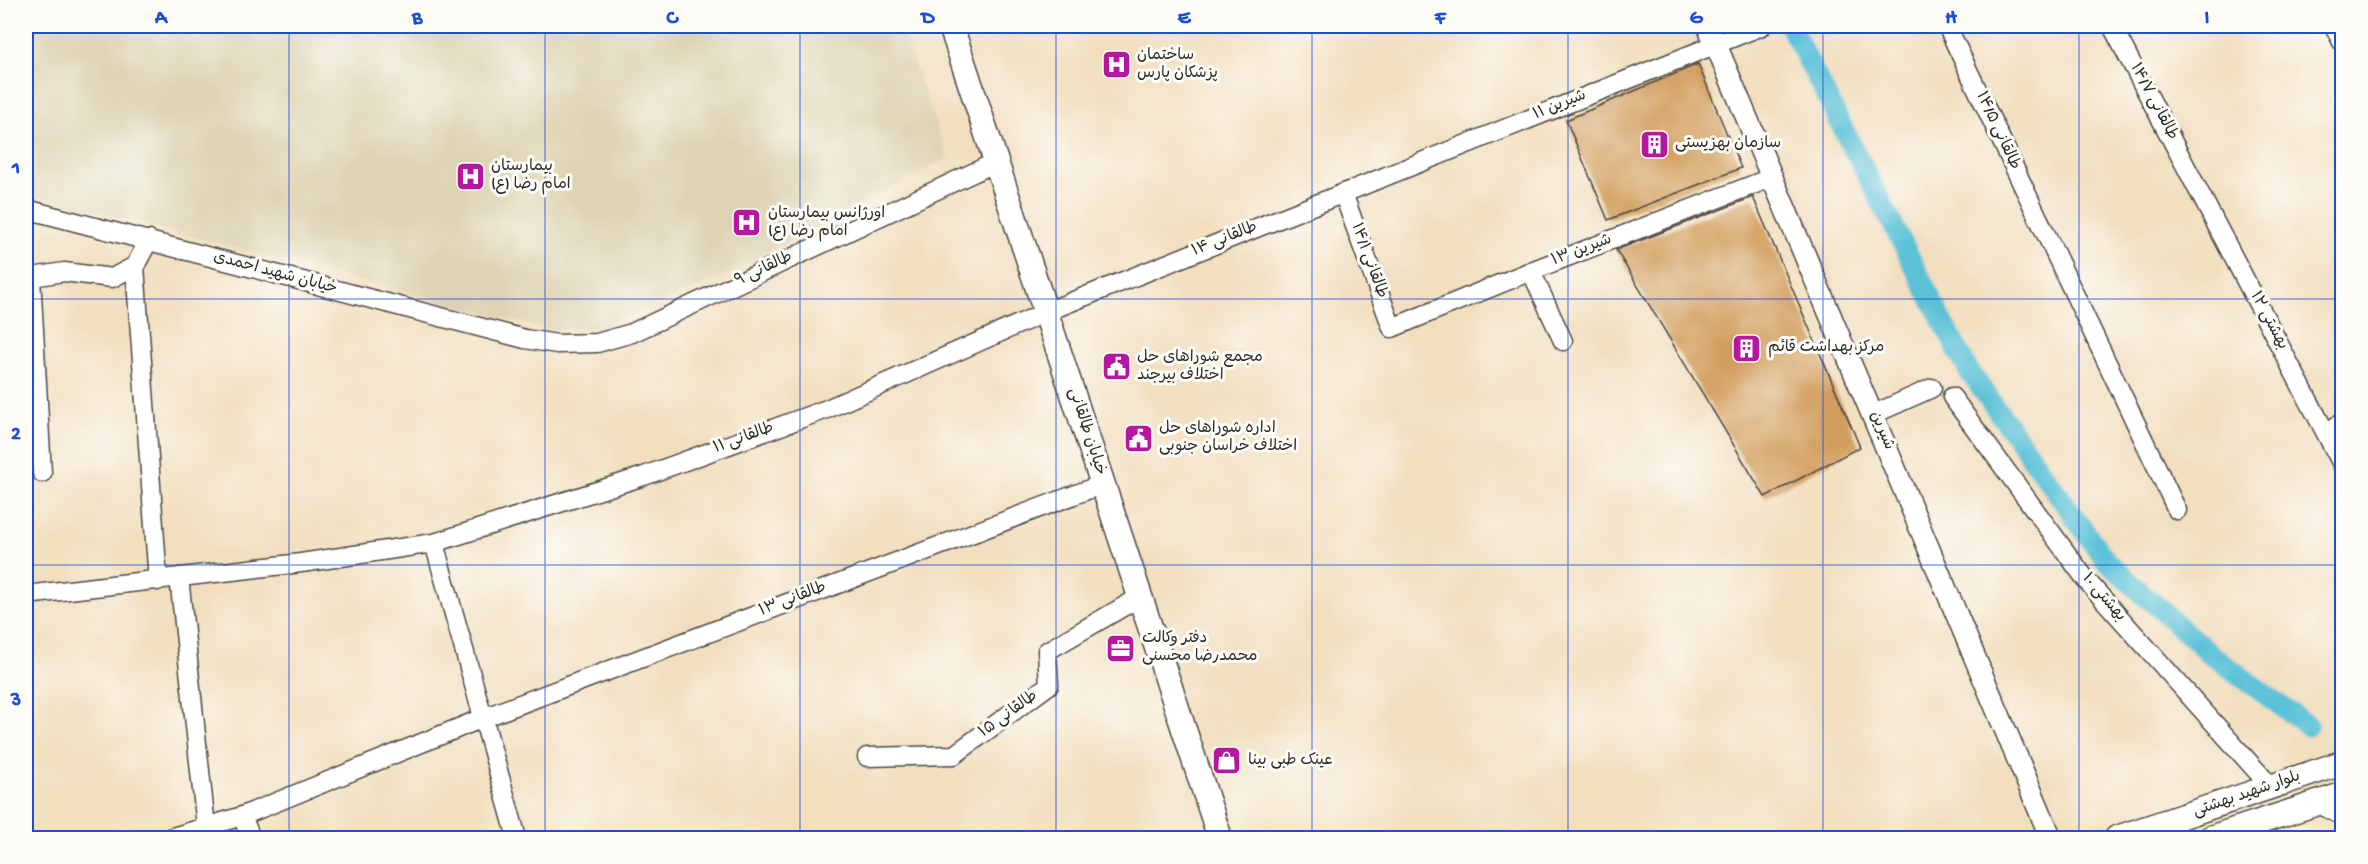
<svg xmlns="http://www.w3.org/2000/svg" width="2368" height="864" font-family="'Gochi Hand','Playpen Sans Arabic',sans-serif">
	<rect width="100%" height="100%" fill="#fdfcf7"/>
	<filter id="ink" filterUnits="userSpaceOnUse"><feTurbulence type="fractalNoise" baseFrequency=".0167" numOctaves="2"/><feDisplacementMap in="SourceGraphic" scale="12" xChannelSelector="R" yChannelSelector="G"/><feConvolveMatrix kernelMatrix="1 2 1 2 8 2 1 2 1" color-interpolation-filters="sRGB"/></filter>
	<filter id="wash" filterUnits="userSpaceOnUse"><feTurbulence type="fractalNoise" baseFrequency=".008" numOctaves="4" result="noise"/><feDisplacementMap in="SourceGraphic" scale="24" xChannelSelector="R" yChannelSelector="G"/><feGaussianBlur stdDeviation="1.35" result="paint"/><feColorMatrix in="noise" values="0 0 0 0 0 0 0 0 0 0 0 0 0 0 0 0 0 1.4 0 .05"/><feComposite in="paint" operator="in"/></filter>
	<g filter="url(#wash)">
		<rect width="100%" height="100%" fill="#f2dfc0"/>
		<!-- built -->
		<path fill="#ded4b4" d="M26,26H900L948,158L711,282L594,328L548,330L26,193Z"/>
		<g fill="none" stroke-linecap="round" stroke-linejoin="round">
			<!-- canal -->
			<path stroke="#5ac1d7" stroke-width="21" d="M1790,26L1968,370L2107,562L2208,652L2308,726"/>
		</g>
		<g id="blocks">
			<!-- building -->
			<path fill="#d29e5d" d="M1698,64L1741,168L1608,220L1566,120Z
				M1753,197L1860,447L1765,497L1616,250Z"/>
		</g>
	</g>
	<g filter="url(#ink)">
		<use href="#blocks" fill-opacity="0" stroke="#494641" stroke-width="1.5"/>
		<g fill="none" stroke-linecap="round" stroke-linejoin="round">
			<defs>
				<path id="minor" d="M1947,26L2177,510
					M2112,26L2342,464
					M2334,26L2342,42
					M1343,193L1392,328L1531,271L1773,177
					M26,209L525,339L557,344L597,343L632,333L996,162
					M149,240L135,266L158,581
					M1531,271L1563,341
					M31,277L42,473
					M26,278L64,272L112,278L135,266
					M1952,397L2087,581L2271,787
					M1874,414L1932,388
					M2326,432L2342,423
					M434,543L517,838
					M179,577L206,827
					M26,595L301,563L434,543L644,476L827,409L1046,312L1762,26
					M867,757L954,755L1049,685L1047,651L1140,597
					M2317,803L2342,816
					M242,816L251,838
					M169,838L242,816L483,718L1103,484"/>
				<path id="tertiary" d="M1708,26L2051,838"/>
				<path id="secondary" d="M951,26L1220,838
					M2117,838L2342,763
					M2210,838L2342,795"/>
			</defs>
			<!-- minor casing -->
			<use href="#minor" stroke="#494641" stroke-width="21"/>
			<!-- tertiary casing -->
			<use href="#tertiary" stroke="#494641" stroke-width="24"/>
			<!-- secondary casing -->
			<use href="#secondary" stroke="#494641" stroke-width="27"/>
			<!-- minor -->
			<use href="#minor" stroke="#fff" stroke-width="18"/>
			<!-- tertiary -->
			<use href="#tertiary" stroke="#fff" stroke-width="21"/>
			<!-- secondary -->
			<use href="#secondary" stroke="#fff" stroke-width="24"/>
		</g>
	</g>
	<!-- grid -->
	<path fill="none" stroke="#1d4ed8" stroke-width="1.5" stroke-opacity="0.55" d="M289,26V838M545,26V838M800,26V838M1056,26V838M1312,26V838M1568,26V838M1823,26V838M2079,26V838M26,299H2342M26,565H2342"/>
	<!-- icons -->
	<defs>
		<symbol id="hospital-square" viewBox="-11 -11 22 22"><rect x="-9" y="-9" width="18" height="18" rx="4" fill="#b5179e" stroke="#fdfcf7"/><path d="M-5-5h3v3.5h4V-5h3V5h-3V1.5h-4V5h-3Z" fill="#fff"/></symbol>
		<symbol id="building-square" viewBox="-11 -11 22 22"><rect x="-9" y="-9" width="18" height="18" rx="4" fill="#b5179e" stroke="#fdfcf7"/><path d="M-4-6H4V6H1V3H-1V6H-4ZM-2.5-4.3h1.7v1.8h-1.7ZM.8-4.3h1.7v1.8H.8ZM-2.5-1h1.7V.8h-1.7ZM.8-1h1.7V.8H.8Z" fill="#fff"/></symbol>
		<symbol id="civic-square" viewBox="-11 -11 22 22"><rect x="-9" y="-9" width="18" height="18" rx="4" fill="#b5179e" stroke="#fdfcf7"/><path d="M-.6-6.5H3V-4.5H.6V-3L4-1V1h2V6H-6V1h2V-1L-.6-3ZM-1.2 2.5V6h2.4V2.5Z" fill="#fff"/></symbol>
		<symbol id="office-square" viewBox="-11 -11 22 22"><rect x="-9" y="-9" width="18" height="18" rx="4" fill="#b5179e" stroke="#fdfcf7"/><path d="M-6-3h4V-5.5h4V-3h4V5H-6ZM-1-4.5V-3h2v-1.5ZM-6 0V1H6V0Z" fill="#fff"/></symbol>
		<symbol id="shop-square" viewBox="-11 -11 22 22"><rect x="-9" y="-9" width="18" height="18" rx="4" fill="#b5179e" stroke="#fdfcf7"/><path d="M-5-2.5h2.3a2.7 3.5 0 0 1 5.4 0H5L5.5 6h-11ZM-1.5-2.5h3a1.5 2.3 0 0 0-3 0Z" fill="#fff"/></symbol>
	</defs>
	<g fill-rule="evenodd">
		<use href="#hospital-square" x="1100" y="48" width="33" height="33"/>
		<use href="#building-square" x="1638" y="128" width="33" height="33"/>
		<use href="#hospital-square" x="454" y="160" width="33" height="33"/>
		<use href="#hospital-square" x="730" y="206" width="33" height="33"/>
		<use href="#building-square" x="1730" y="332" width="33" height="33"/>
		<use href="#civic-square" x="1100" y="350" width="33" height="33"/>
		<use href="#civic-square" x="1122" y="422" width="33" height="33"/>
		<use href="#office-square" x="1104" y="632" width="33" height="33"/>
		<use href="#shop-square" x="1210" y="744" width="33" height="33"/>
	</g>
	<g text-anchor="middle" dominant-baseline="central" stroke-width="6" stroke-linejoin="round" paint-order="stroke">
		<!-- poi labels -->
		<g font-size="16" fill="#2b2b2b" stroke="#fdfcf7" text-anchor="start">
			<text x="1137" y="56">ساختمان<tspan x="1137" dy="18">پزشکان پارس</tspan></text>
			<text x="1675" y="144">سازمان بهزیستی</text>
			<text x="491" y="167">بیمارستان<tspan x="491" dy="18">امام رضا (ع)</tspan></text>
			<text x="768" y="214">اورژانس بیمارستان<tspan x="768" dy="18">امام رضا (ع)</tspan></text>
			<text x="1768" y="348">مرکز بهداشت قائم</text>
			<text x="1137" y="358">مجمع شوراهای حل<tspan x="1137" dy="18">اختلاف بیرجند</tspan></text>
			<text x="1159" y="429">اداره شوراهای حل<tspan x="1159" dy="18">اختلاف خراسان جنوبی</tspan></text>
			<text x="1142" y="639">دفتر وکالت<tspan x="1142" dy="18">محمدرضا محسنی</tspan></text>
			<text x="1248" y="761">عینک طبی بینا</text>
		</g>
		<!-- street labels -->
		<g font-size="16" fill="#2b2b2b" stroke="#fdfcf7">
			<text transform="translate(2153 102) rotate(62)">طالقانی ۱۴/۷</text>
			<text transform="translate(1560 106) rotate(-22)">شیرین ۱۱</text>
			<text transform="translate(1997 131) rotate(65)">طالقانی ۱۴/۵</text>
			<text transform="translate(1225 240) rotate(-22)">طالقانی ۱۴</text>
			<text transform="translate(1582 251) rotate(-21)">شیرین ۱۳</text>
			<text transform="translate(1368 261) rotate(70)">طالقانی ۱۴/۱</text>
			<text transform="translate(764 270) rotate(-25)">طالقانی ۹</text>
			<text transform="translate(275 274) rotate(15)">خیابان شهید احمدی</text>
			<text transform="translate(2268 321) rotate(62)">بهشتی ۱۲</text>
			<text transform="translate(1881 431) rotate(67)">شیرین</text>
			<text transform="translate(1086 432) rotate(72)">خیابان طالقانی</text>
			<text transform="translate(744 439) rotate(-20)">طالقانی ۱۱</text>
			<text transform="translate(2103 598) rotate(49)">بهشتی ۱۰</text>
			<text transform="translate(793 600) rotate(-21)">طالقانی ۱۳</text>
			<text transform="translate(1009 715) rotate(-36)">طالقانی ۱۵</text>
			<text transform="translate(2247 795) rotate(-19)">بلوار شهید بهشتی</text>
		</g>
	</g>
	<!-- margin -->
	<rect width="2368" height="864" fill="none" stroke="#fdfcf7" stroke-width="66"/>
	<rect x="33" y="33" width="2302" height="798" fill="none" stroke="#1d4ed8" stroke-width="2"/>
	<g font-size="20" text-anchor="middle" font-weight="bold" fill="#1d4ed8">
		<text x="161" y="23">A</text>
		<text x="417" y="23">B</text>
		<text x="672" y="23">C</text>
		<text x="928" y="23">D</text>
		<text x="1184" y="23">E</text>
		<text x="1440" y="23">F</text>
		<text x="1696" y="23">G</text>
		<text x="1951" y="23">H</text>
		<text x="2207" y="23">I</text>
		<text x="16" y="173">1</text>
		<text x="16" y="439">2</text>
		<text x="16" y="705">3</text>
	</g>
</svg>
